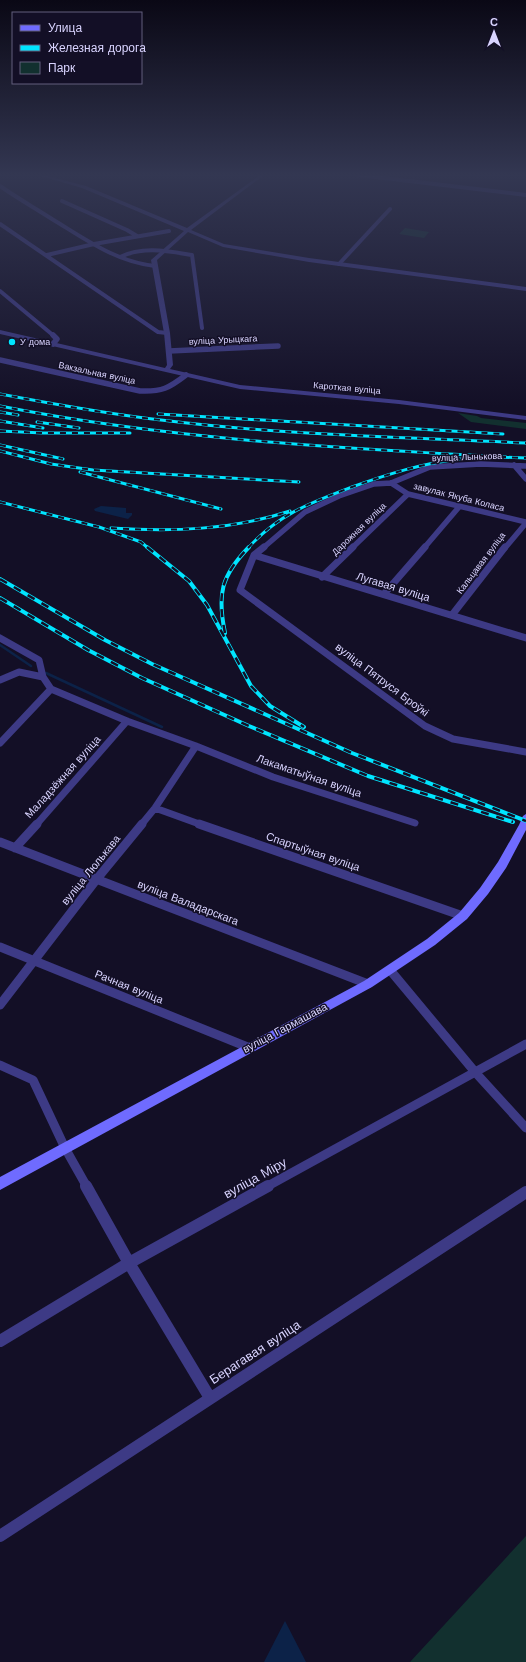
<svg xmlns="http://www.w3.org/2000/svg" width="526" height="1662" font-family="'Work Sans',sans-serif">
	<rect width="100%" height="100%" fill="#130f26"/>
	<!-- green -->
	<path fill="#12302f" d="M405,228L429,232L424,238L399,234Z
		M458,413L477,416L481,418L526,423V429L471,422Z
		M526,1536V1662H410Z"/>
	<!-- water -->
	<path fill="#0c2248" d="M101,506L126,508V513H132V515L128,519L95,511L94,509Z
		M285,1621L306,1662H264Z"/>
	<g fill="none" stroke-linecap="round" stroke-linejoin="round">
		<!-- stream -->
		<path stroke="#0c2248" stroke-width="2.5" d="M0,645L31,666
			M46,673L162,727"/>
		<!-- minor-far4 -->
		<path stroke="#3d3a85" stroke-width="4" d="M359,175L526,195
			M0,186C17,198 35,208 52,219C85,239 116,262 155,266
			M62,201L127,230L137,236
			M0,224L158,332L167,333
			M47,255L94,244L169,231
			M120,257C143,246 167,251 192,255L202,328
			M339,264L390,209
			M0,291L54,336"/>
		<!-- minor-far3 -->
		<path stroke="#3d3a85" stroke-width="5.5" d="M53,344L57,339L53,335
			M169,351L278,346
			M0,360L140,391C162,392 169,388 186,375
			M514,465L526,479
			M391,483L408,494L526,522
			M263,548L305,512L339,496L374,484L391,483L430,467L481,464L526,466
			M352,548L408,494
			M424,548L459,507
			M505,548L526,523"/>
		<!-- minor-far2 -->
		<path stroke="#3d3a85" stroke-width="7" d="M264,547L254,555L240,590L425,726L453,739L526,752
			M254,555L526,638
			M322,577L353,547
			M384,594L425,547
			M452,615L505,547
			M0,638L39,660L43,677L51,689L127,721L196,746L273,777L415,823
			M0,680L19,672L43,677
			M0,743L51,689
			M155,808L202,825
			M36,825L127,721
			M141,825L155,808L196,746"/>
		<!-- minor-far1 -->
		<path stroke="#3d3a85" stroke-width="9" d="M199,824L463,916
			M0,842L368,984
			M15,848L37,824
			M0,947L250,1048
			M390,970L475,1072L526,1128
			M0,1005L96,880L142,824
			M0,1065L33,1080L65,1148L87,1187
			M266,1187L526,1044"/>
		<!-- minor -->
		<path stroke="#3d3a85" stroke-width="12" d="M86,1186L129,1263L210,1398
			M0,1341L129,1263L268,1186
			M0,1536L526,1192"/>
		<!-- tertiary -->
		<path fill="#3d3a85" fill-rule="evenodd" d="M38,175H43L86,186L187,228L260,175H264L191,230L224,244L309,258L526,287V291L309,262L223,247L188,232L157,260L170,333L173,365L170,369L240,385L399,400L526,416V420L399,404L240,389L0,334V330L165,368L167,365L164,333L151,260L184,231L82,188Z"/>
		<!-- secondary -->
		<path fill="#6f6bff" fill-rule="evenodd" d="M526,814V830L506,868L488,894L467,919L435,945L372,987L0,1190V1177L364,981L427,939L459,913L480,888L498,862L519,825L523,816Z"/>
		<defs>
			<path id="rail-far1" d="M0,394C53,404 107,414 161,420C282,435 404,437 526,443
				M0,406C166,439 337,448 506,457
				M0,412L18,415
				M158,414L503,434
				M0,421L43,428
				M37,422L79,428
				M0,431L43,433H130
				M0,445L63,459
				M0,451L51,464L93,470L299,482
				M500,457L526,458
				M80,472L221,509
				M0,502L99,527L141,542L148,548
				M111,528C172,532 232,530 290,511
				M248,548C279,514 310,503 352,487C388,474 423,463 461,459"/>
			<path id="rail" d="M147,547L189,581L207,605L251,686L270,706L304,727
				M0,579L105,640L152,664L352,753L526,821
				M0,598L88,650L142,678L249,726L368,776L513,822
				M225,633C217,594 221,576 249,547"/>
		</defs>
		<!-- rail-far1 casing -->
		<use href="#rail-far1" stroke="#00e5ff" stroke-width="3"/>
		<!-- rail casing -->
		<use href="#rail" stroke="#00e5ff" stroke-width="4"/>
		<!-- rail-far1 -->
		<use href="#rail-far1" stroke="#130f26" stroke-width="2" stroke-dasharray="6" stroke-linecap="butt"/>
		<!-- rail -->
		<use href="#rail" stroke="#130f26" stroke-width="2.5" stroke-dasharray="8" stroke-linecap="butt"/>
	</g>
	<!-- sky -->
	<linearGradient id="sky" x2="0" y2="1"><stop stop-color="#0a0815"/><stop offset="0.43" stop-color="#333752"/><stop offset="1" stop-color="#333752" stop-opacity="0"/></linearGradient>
	<rect width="526" height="407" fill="url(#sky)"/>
	<!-- markers -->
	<circle fill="#00e5ff" stroke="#130f26" stroke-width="1.5" cx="12" cy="342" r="4"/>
	<g text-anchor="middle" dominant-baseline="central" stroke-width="3" stroke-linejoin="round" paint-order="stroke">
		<!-- far-street labels -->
		<g font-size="9" fill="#d9d4ff" stroke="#130f26">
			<text transform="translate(223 340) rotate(-3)">вуліца Урыцкага</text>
			<text transform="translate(97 373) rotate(12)">Вакзальная вуліца</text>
			<text transform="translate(347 388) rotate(5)">Кароткая вуліца</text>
			<text transform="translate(467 457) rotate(-2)">вуліца Лынькова</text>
			<text transform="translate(459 497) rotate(14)">завулак Якуба Коласа</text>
			<text transform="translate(359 529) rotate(-44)">Дарожная вуліца</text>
			<text transform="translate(481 563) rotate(-53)">Кальцавая вуліца</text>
		</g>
		<!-- far-poi labels -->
		<g font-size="9" fill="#d9d4ff" stroke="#130f26" text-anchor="start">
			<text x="20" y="342">У дома</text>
		</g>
		<!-- street labels -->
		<g font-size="11" fill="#d9d4ff" stroke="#130f26">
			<text transform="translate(393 587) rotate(17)">Лугавая вуліца</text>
			<text transform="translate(382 680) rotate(37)">вуліца Пятруся Броўкі</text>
			<text transform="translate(309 776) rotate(19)">Лакаматыўная вуліца</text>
			<text transform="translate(63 777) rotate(-48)">Маладзёжная вуліца</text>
			<text transform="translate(313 852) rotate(19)">Спартыўная вуліца</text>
			<text transform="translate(91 870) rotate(-51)">вуліца Люлькава</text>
			<text transform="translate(188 903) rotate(21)">вуліца Валадарскага</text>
			<text transform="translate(129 987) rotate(22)">Рачная вуліца</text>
			<text transform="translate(285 1028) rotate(-28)">вуліца Гармашава</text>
		</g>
		<!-- near-street labels -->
		<g font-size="13" fill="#d9d4ff" stroke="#130f26">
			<text transform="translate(255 1178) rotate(-29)">вуліца Міру</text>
			<text transform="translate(255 1352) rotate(-33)">Берагавая вуліца</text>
		</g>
	</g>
	<!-- legend -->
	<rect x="12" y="12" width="130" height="72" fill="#130f26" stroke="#625e7d"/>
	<rect x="20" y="25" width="20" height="6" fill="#6f6bff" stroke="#625e7d"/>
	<text x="48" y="32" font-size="12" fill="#d9d4ff">Улица</text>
	<rect x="20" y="45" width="20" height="6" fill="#00e5ff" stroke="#625e7d"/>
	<text x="48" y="52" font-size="12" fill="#d9d4ff">Железная дорога</text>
	<rect x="20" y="62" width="20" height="12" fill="#12302f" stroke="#625e7d"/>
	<text x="48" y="72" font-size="12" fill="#d9d4ff">Парк</text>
	<!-- north arrow -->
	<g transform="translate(494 32)" stroke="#130f26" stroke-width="3" paint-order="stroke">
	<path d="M0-3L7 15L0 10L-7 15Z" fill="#d9d4ff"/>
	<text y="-6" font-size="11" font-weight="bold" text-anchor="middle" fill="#d9d4ff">С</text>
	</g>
</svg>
